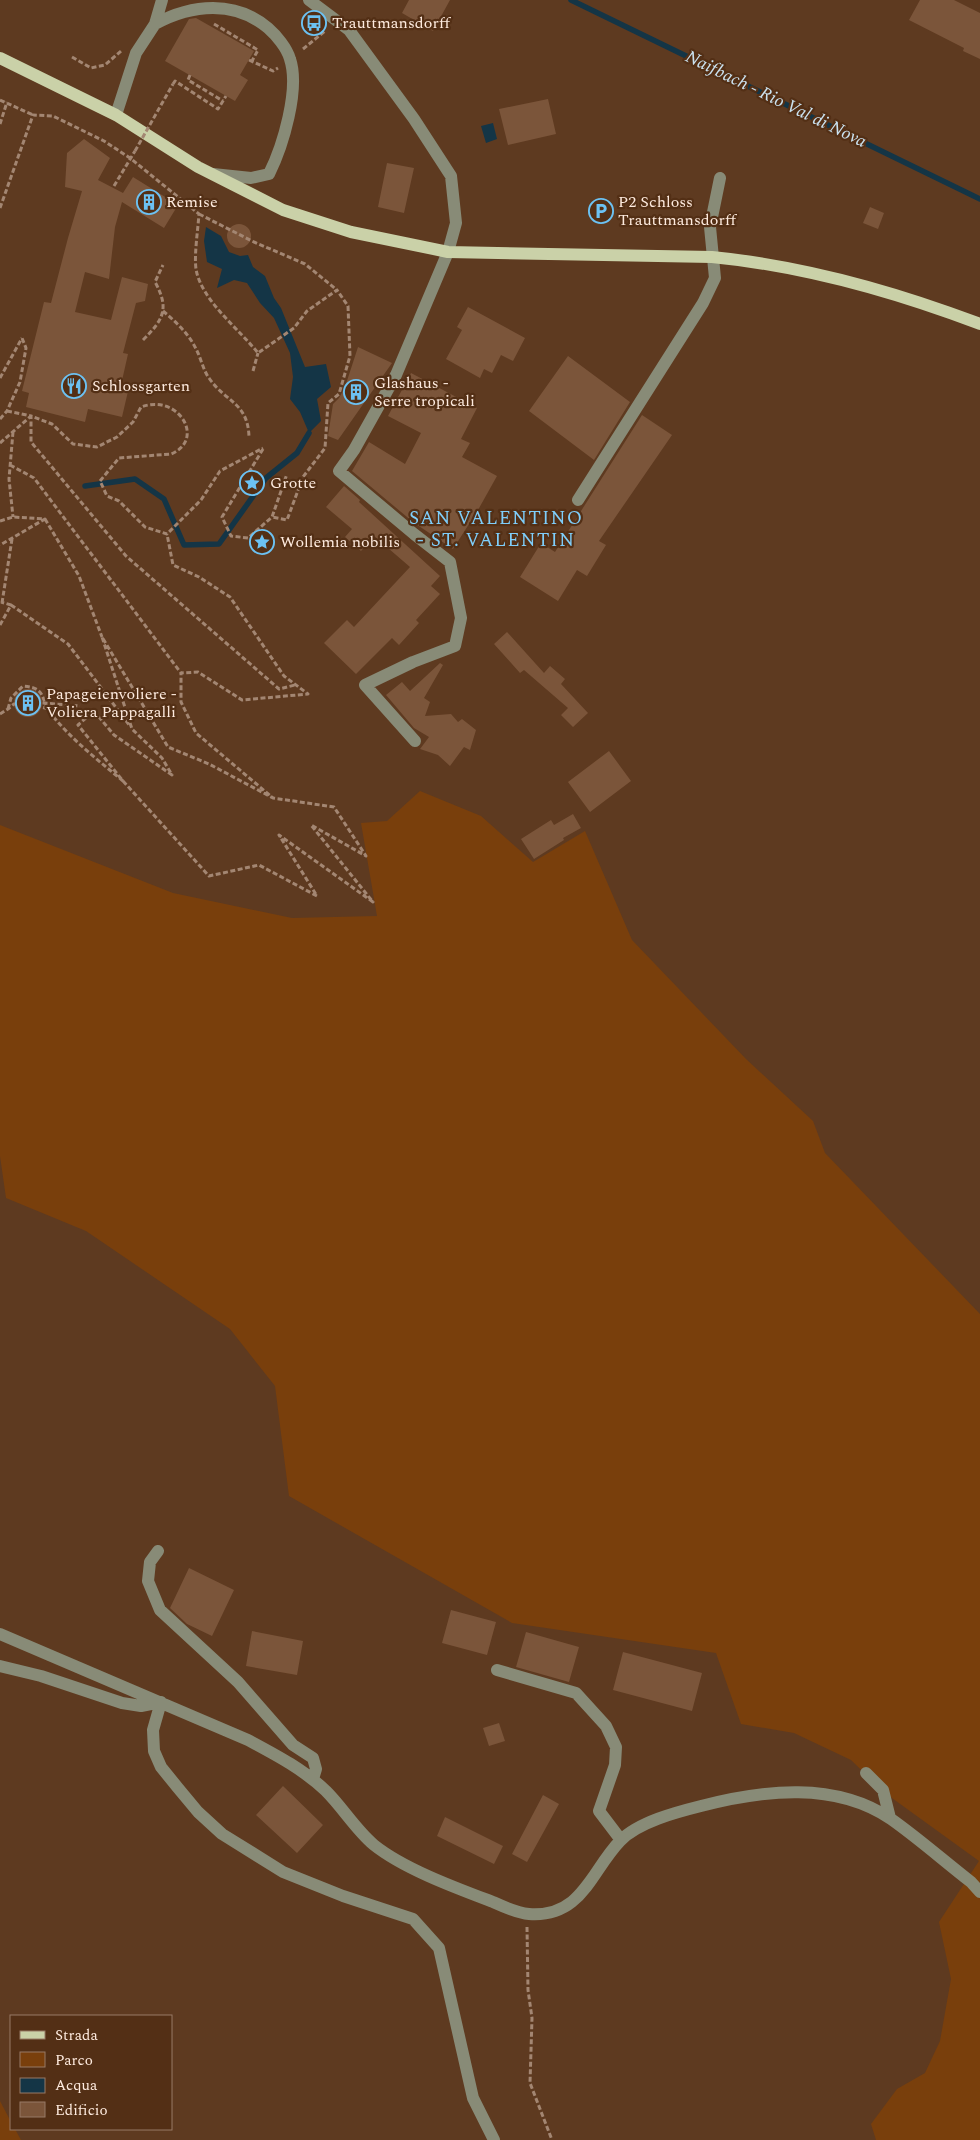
<svg xmlns="http://www.w3.org/2000/svg" width="980" height="2140" font-family="Spectral,serif">
	<rect width="100%" height="100%" fill="#5e3a20"/>
	<!-- green -->
	<path fill="#793f0c" d="M420,791L481,816L533,862L585,831L632,940L746,1059L813,1121L825,1153L980,1314V2140H876L871,2124L897,2089L925,2073L940,2041L951,1979L939,1922L979,1861L885,1793L851,1760L794,1733L741,1724L716,1653L512,1623L289,1496L275,1386L230,1329L86,1231L6,1198L0,1156V825L173,893L292,918L377,916L361,823L387,821Z
		M0,2101L11,2122V2129H15L21,2140H0Z"/>
	<!-- water -->
	<path fill="#143546" d="M493,123L497,139L486,143L481,126Z
		M206,227L221,236L229,252L240,256L248,255L253,267L265,276L274,298L281,308L305,367L326,364L331,387L317,399L321,421L309,433L300,412L290,399L293,377L290,353L274,318L260,303L247,283L234,280L217,288L222,269L207,262L204,241Z"/>
	<g fill="none" stroke-linecap="round" stroke-linejoin="round">
		<!-- stream -->
		<path stroke="#143546" stroke-width="5.5" d="M571,0L980,199
			M85,486L135,479L164,499L184,545L219,544L266,478L297,453L309,433"/>
	</g>
	<!-- building -->
	<path fill="#7b553a" d="M409,0H450L433,31L402,13Z
		M920,0H954L980,13V59L963,51L964,48L909,20Z
		M196,18L254,51L240,75L248,80L235,101L165,61L189,19Z
		M548,99L556,134L508,145L499,109Z
		M84,139L110,158L98,180L123,193L133,177L178,205L164,228L122,202L115,227L109,279L85,272L75,312L111,320L122,277L148,284L145,301L136,303L123,353L128,354L121,385L129,387L122,417L88,409L85,422L26,407L29,393L22,391L44,302L51,303L68,238L82,191L65,187L67,153Z
		M387,163L414,168L404,213L378,207Z
		M870,207L884,213L878,229L863,223Z
		M227 236a12 12 0 1 1 24 0a12 12 0 1 1-24 0Z
		M468,307L525,338L513,361L501,355L492,373L484,369L480,378L446,359L462,330L457,327Z
		M358,347L392,363L338,440L328,436L333,404L339,398L345,387Z
		M568,356L630,402L594,460L529,411Z
		M411,373L477,408L461,439L470,443L462,457L497,476L478,510L453,549L413,522L352,471L369,442L405,464L421,433L388,416Z
		M642,415L672,435L599,541L606,545L587,576L577,570L558,601L520,577L541,543L555,552Z
		M344,486L360,500L359,502L440,576L431,586L440,594L416,620L419,623L399,645L392,638L356,674L324,643L347,620L354,627L410,567L374,536L361,551L345,537L352,529L326,507Z
		M507,632L544,673L550,666L565,679L561,684L588,713L573,727L561,715L568,708L524,670L520,673L494,644Z
		M440,663L443,665L424,698L430,702L425,716L451,714L458,722L462,719L476,730L470,750L464,747L450,766L438,755L420,749L429,737L414,728L386,695L402,682L410,691Z
		M14 703a14 14 0 1 1 28 0a14 14 0 1 1-28 0Z
		M609,751L631,781L590,812L568,782Z
		M573,814L581,828L563,838L564,840L534,859L521,839L551,820L554,825Z
		M189,1568L234,1590L212,1636L187,1624L170,1608Z
		M451,1610L496,1622L487,1655L442,1643Z
		M252,1631L303,1641L297,1675L246,1666Z
		M526,1632L579,1647L569,1682L516,1667Z
		M623,1652L702,1673L692,1711L613,1690Z
		M499,1723L505,1741L489,1746L483,1728Z
		M283,1786L323,1825L297,1853L256,1815Z
		M543,1795L559,1804L527,1862L512,1854Z
		M445,1817L503,1846L494,1864L437,1836Z"/>
	<g fill="none" stroke-linecap="round" stroke-linejoin="round">
		<!-- path -->
		<path stroke="#a38672" stroke-width="3" stroke-dasharray="5 2.5" stroke-linecap="butt" d="M214,24L258,50L252,61
			M303,49L325,31
			M72,57L91,68L105,65L121,51
			M249,60L273,71L278,68
			M190,75L188,80L223,101
			M173,84L175,81L218,109L226,96
			M0,100L33,115
			M0,124L7,102
			M114,186L135,151
			M0,208L33,115L53,116L104,141L130,158L199,214C198,229 194,255 196,269C201,300 239,329 258,353L294,328L307,311L337,290L348,306L350,356L339,394L328,403L325,448L303,477L287,520L272,517
			M199,214L254,242L305,264L337,290
			M163,311C176,322 189,334 196,349C201,358 203,370 209,378C225,402 248,402 249,437
			M143,340C163,320 170,309 155,282L163,265
			M253,371L258,353
			M0,378L22,338
			M7,411L31,416V442L126,556L279,689L295,685
			M0,419L7,411L20,382L26,348L22,338
			M13,432L9,479L13,517
			M0,443L31,416L52,424L73,444L97,447L117,437L133,422L141,407C179,393 206,440 171,454L119,458L100,481L107,496L119,501L145,527L167,534L201,500L220,471L263,448
			M263,449L222,517L231,536L248,538L272,517L287,474
			M10,465L34,478L181,673
			M45,519L79,576L102,637
			M0,521L13,517L45,519L0,545
			M2,603L12,539
			M11,605L68,644L130,726
			M0,625L11,605L1,602
			M18,704V698L28,695L33,698L37,706L49,709
			M8,709L11,698L23,686C48,688 39,699 52,715C72,740 99,761 123,781L78,725L94,711L114,735L172,775L162,758L132,729L102,637L168,747L209,764L273,798L196,733L181,702V673L198,672L242,700L308,694L284,676L230,597L199,577L173,565L167,534
			M0,714L8,709L14,704H18
			M123,781L209,876L259,865L317,896L279,835L373,902L311,825L366,856L334,807L273,798
			M527,1927L528,1990L532,2018L530,2083L552,2140"/>
		<!-- minor -->
		<path stroke="#888b77" stroke-width="12" d="M309,0L349,30L414,119L451,176L456,223L448,252L396,375L354,450L339,471L414,534L450,562L461,618L455,646L413,662L365,685L415,741
			M155,24C192,4 235,0 268,28C276,35 287,48 290,59C300,89 283,146 269,174L251,178L213,174
			M116,115L136,53L155,24L162,0
			M578,500L703,303L715,278L710,227L720,178
			M158,1551L150,1562L148,1581L160,1610L238,1682L293,1745L313,1758L316,1769L313,1779
			M0,1634L248,1740C276,1755 303,1769 326,1791C343,1808 356,1830 374,1845C404,1869 456,1888 493,1902C504,1907 517,1913 529,1914C582,1918 591,1871 620,1841C638,1822 677,1812 701,1806C763,1790 835,1781 891,1819C918,1838 944,1861 971,1882L980,1892
			M0,1666L41,1676L122,1703L141,1706L161,1702
			M497,1670L576,1693L606,1726L616,1747L615,1765L599,1811L621,1840
			M161,1702L153,1730L154,1751L161,1767L178,1788L198,1812L222,1834L283,1872L343,1896L413,1919L439,1948L473,2098L494,2140
			M866,1773L883,1790L890,1818"/>
		<!-- major -->
		<path stroke="#cad1a8" stroke-width="12" d="M0,58L116,115L198,167L283,210L351,232L448,252L712,257C805,266 893,291 980,324"/>
		<!-- path-bridge -->
		<path stroke="#a38672" stroke-width="3" stroke-dasharray="5 2.5" stroke-linecap="butt" d="M135,151L173,84
			M20,703H43L80,706"/>
	</g>
	<!-- icons -->
	<defs>
		<symbol id="bus-ring" viewBox="-11 -11 22 22"><circle r="9.5" fill="#532f15" stroke="#6cc2f3" stroke-width="1.5"/><path d="M-5-6H5V4H4V6H2V4H-2V6H-4V4H-5ZM-3.5-4V0h7V-4ZM-3.5 1.2v1.5H-2V1.2ZM2 1.2v1.5H3.5V1.2Z" fill="#6cc2f3"/></symbol>
		<symbol id="building-ring" viewBox="-11 -11 22 22"><circle r="9.5" fill="#532f15" stroke="#6cc2f3" stroke-width="1.5"/><path d="M-4-6H4V6H1V3H-1V6H-4ZM-2.5-4.3h1.7v1.8h-1.7ZM.8-4.3h1.7v1.8H.8ZM-2.5-1h1.7V.8h-1.7ZM.8-1h1.7V.8H.8Z" fill="#6cc2f3"/></symbol>
		<symbol id="parking-ring" viewBox="-11 -11 22 22"><circle r="9.5" fill="#532f15" stroke="#6cc2f3" stroke-width="1.5"/><path d="M-3.5-5.5H1a3.5 3.5 0 0 1 0 7H-1V5.5H-3.5ZM-1-3.4V-.6H.8a1.4 1.4 0 0 0 0-2.8Z" fill="#6cc2f3"/></symbol>
		<symbol id="restaurant-ring" viewBox="-11 -11 22 22"><circle r="9.5" fill="#532f15" stroke="#6cc2f3" stroke-width="1.5"/><path d="M-5-6h1v4h1v-4h1v4h1v-4h1v5L-1.5 .5V6h-2V.5L-5-1ZM5-6V6H3V1.5H1.5Q1.5-4 5-6Z" fill="#6cc2f3"/></symbol>
		<symbol id="sight-ring" viewBox="-11 -11 22 22"><circle r="9.5" fill="#532f15" stroke="#6cc2f3" stroke-width="1.5"/><path d="M0-6L1.8-2.2L6-1.7L2.9 1.2L3.7 5.4L0 3.3L-3.7 5.4L-2.9 1.2L-6-1.7L-1.8-2.2Z" fill="#6cc2f3"/></symbol>
	</defs>
	<g fill-rule="evenodd">
		<use href="#bus-ring" x="300" y="9" width="28" height="28"/>
		<use href="#building-ring" x="135" y="188" width="28" height="28"/>
		<use href="#parking-ring" x="587" y="197" width="28" height="28"/>
		<use href="#restaurant-ring" x="60" y="372" width="28" height="28"/>
		<use href="#building-ring" x="342" y="378" width="28" height="28"/>
		<use href="#sight-ring" x="238" y="469" width="28" height="28"/>
		<use href="#sight-ring" x="248" y="528" width="28" height="28"/>
		<use href="#building-ring" x="14" y="689" width="28" height="28"/>
	</g>
	<g text-anchor="middle" dominant-baseline="central" stroke-width="4.5" stroke-linejoin="round" paint-order="stroke">
		<!-- poi labels -->
		<g font-size="16" fill="#feebdf" stroke="#532f15" text-anchor="start">
			<text x="332" y="23">Trauttmansdorff</text>
			<text x="166" y="202">Remise</text>
			<text x="618" y="202">P2 Schloss<tspan x="618" dy="18">Trauttmansdorff</tspan></text>
			<text x="374" y="383">Glashaus -<tspan x="374" dy="18">Serre tropicali</tspan></text>
			<text x="92" y="386">Schlossgarten</text>
			<text x="270" y="483">Grotte</text>
			<text x="280" y="542">Wollemia nobilis</text>
			<text x="46" y="694">Papageienvoliere -<tspan x="46" dy="18">Voliera Pappagalli</tspan></text>
		</g>
		<!-- water labels -->
		<g font-size="18" font-style="italic" fill="#cbe2f0" stroke="#532f15">
			<text transform="translate(776 99) rotate(26)">Naifbach - Rio Val di Nova</text>
		</g>
		<!-- quarter labels -->
		<g font-size="19" letter-spacing="1" fill="#7fcefa" stroke="#532f15">
			<text x="496" y="518">SAN VALENTINO<tspan x="496" dy="22">- ST. VALENTIN</tspan></text>
		</g>
	</g>
	<!-- legend -->
	<rect x="10" y="2015" width="162" height="115" fill="#532f15" stroke="#977a66"/>
	<rect x="20" y="2031" width="25" height="8" fill="#cad1a8" stroke="#977a66"/>
	<text x="55" y="2040" font-size="15" fill="#feebdf">Strada</text>
	<rect x="20" y="2052" width="25" height="15" fill="#793f0c" stroke="#977a66"/>
	<text x="55" y="2065" font-size="15" fill="#feebdf">Parco</text>
	<rect x="20" y="2078" width="25" height="15" fill="#143546" stroke="#977a66"/>
	<text x="55" y="2090" font-size="15" fill="#feebdf">Acqua</text>
	<rect x="20" y="2102" width="25" height="15" fill="#7b553a" stroke="#977a66"/>
	<text x="55" y="2115" font-size="15" fill="#feebdf">Edificio</text>
</svg>
